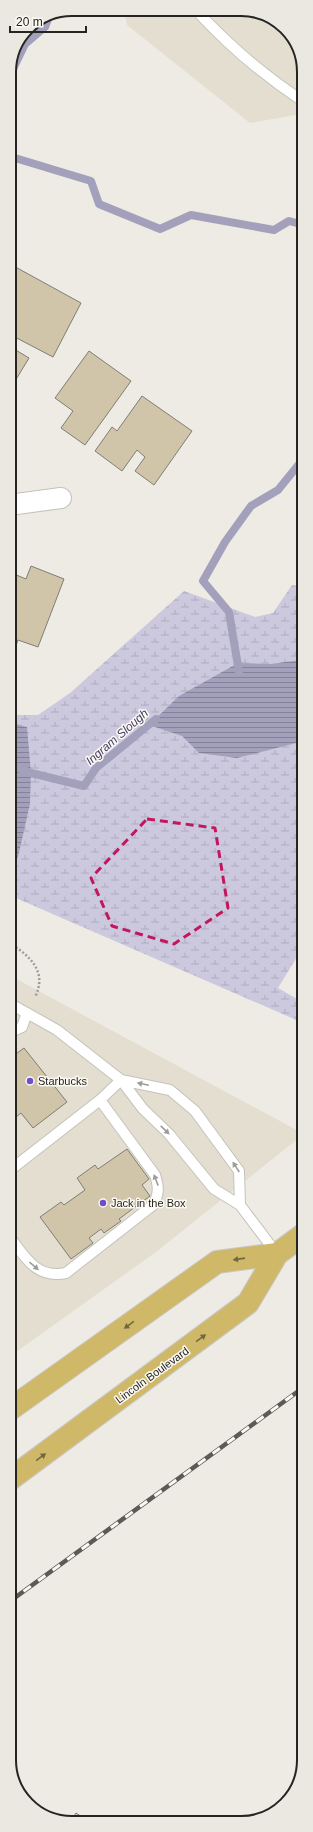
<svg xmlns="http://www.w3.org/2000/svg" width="313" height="1832" font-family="Helvetica,sans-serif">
	<defs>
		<pattern id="wetland-marsh" width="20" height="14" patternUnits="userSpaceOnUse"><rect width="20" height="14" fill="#ccc9df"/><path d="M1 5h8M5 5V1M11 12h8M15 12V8" fill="none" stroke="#afacbf"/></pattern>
		<pattern id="water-rules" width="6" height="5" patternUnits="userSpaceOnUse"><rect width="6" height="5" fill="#a3a0bc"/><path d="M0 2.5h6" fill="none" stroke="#858298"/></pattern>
	</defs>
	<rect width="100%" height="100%" fill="#eeebe4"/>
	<!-- built -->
	<path fill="#e3ded0" d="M124,10L257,11L288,31L304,68V122L295,115L250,123L127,25Z
		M9,975L304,1134L156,1252L9,1357Z"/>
	<!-- wetland -->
	<path fill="url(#wetland-marsh)" d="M292,585L304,587V954L300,952L278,988L304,1003V1019L301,1022L9,895V715H38L70,693L184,591L255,617L273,613Z"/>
	<!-- water -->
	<path fill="url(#water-rules)" d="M300,660H304V741L237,758L199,753L182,736L149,725L179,696L238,663L271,664Z
		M9,722L27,727L31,773L30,804L18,857L9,867Z"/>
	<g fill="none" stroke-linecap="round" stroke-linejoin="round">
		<!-- stream -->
		<path stroke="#a3a0bc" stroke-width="8" d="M9,77L25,44L45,27L48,19
			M9,152L15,158L91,181L99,204L160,229L191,215L274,230L289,221L304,225
			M304,250V271
			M239,672L229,612L203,581L225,542L251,506L278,490L304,458
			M9,764L31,773L84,786L96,768L156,719"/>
	</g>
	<!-- building -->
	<path fill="#d0c5a9" stroke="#7f7d76" d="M10,264L81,303L53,357L9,334V309L13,301L9,298Z
		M9,346L29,358L9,391Z
		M89,351L131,381L85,445L61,428L73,411L55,398Z
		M142,396L192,431L154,485L135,471L145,457L137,450L122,471L95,451L112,427L117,431Z
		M31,566L64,579L38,647L18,640L14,651L9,649V572L26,579Z
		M24,1048L67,1102L33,1128L21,1113L16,1117L9,1108V1059Z
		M127,1149L149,1179L142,1185L150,1196L119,1219L121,1221L104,1233L101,1229L89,1238L93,1243L71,1259L40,1217L61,1202L64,1205L85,1190L77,1178L95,1165L98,1169Z
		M76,1813L88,1821H71Z"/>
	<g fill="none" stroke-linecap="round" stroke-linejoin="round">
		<defs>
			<path id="lane" d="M196,10C229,46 263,75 304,102
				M9,1003L57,1030L121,1080L143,1109L169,1134L214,1189L240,1205L277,1254
				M9,1033L22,1027L27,1013
				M121,1080L170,1090L195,1111L239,1171L240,1205
				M9,1171L100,1100L121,1080
				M9,1236C25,1257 36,1279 66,1273L153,1205C159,1194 159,1187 155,1175L100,1100"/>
			<path id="street" d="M9,505L61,498"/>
			<path id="primary" d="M9,1410L217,1262L277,1254
				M9,1480L248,1303L277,1254L304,1234"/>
		</defs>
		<!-- lane casing -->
		<use href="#lane" stroke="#c4c2bb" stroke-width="12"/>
		<!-- street casing -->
		<use href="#street" stroke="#c4c2bb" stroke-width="22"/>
		<!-- primary casing -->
		<use href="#primary" stroke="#cbcaca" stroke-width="24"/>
		<!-- path -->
		<path stroke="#9e9c97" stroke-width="2.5" stroke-dasharray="2 2" stroke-linecap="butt" d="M9,943C29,955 48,971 35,997"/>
		<!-- lane -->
		<use href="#lane" stroke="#fff" stroke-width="10"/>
		<!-- street -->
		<use href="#street" stroke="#fff" stroke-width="20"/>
		<!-- primary -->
		<use href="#primary" stroke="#cfb868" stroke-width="22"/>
		<defs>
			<path id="rail" d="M9,1602L304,1387"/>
		</defs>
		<!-- rail casing -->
		<use href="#rail" stroke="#5c5a56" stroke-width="4.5"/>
		<!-- rail -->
		<use href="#rail" stroke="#fcf9f2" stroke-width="3" stroke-dasharray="9" stroke-linecap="butt"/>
	</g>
	<!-- one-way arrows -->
	<defs><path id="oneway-solid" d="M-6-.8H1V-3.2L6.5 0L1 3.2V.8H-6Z"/></defs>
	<g fill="#9d9c9b">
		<use href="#oneway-solid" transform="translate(143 1084) rotate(-168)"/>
		<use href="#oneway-solid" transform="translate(165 1130) rotate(44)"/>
		<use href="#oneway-solid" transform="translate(236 1167) rotate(-123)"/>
		<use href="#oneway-solid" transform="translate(156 1180) rotate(-111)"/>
		<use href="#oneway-solid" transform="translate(34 1266) rotate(41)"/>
	</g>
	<g fill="#716741">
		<use href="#oneway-solid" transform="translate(239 1259) rotate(172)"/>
		<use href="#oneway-solid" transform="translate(129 1325) rotate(144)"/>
		<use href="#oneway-solid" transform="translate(201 1338) rotate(-36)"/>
		<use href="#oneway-solid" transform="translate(41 1457) rotate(-36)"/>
	</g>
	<!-- marked area -->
	<path fill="none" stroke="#c2185b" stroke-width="3" stroke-dasharray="8 5" stroke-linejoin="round" d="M147,819L215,828L228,908L174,944L112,926L91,878Z"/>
	<!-- markers -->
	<g fill="#6f4ec8" stroke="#fcf9f2" stroke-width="1.5">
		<circle cx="30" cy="1081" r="4"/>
		<circle cx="103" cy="1203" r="4"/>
	</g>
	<g text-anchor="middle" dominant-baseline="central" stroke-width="3" stroke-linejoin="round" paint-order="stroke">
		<!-- poi labels -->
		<g font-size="11" fill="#252421" stroke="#fcf9f2" text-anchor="start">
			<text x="38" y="1081">Starbucks</text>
			<text x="111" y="1203">Jack in the Box</text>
		</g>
		<!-- street labels -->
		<g font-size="11" fill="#252421" stroke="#fcf9f2">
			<text transform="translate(152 1375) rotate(-36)">Lincoln Boulevard</text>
		</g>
		<!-- water labels -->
		<g font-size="12" font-style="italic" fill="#48406b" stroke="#fcf9f2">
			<text transform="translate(117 737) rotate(-41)">Ingram Slough</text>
		</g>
	</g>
	<!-- crop -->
	<path d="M0 0H313V1832H0ZM72 16H241A56 56 0 0 1 297 72V1760A56 56 0 0 1 241 1816H72A56 56 0 0 1 16 1760V72A56 56 0 0 1 72 16Z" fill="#ebe8e1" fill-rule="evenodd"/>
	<path fill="none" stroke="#252421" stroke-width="2" d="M72 16H241A56 56 0 0 1 297 72V1760A56 56 0 0 1 241 1816H72A56 56 0 0 1 16 1760V72A56 56 0 0 1 72 16Z"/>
	<!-- scale -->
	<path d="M10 26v6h76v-6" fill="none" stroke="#252421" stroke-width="2"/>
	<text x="16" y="26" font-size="12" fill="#252421" stroke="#fcf9f2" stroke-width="3" paint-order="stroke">20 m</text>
</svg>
